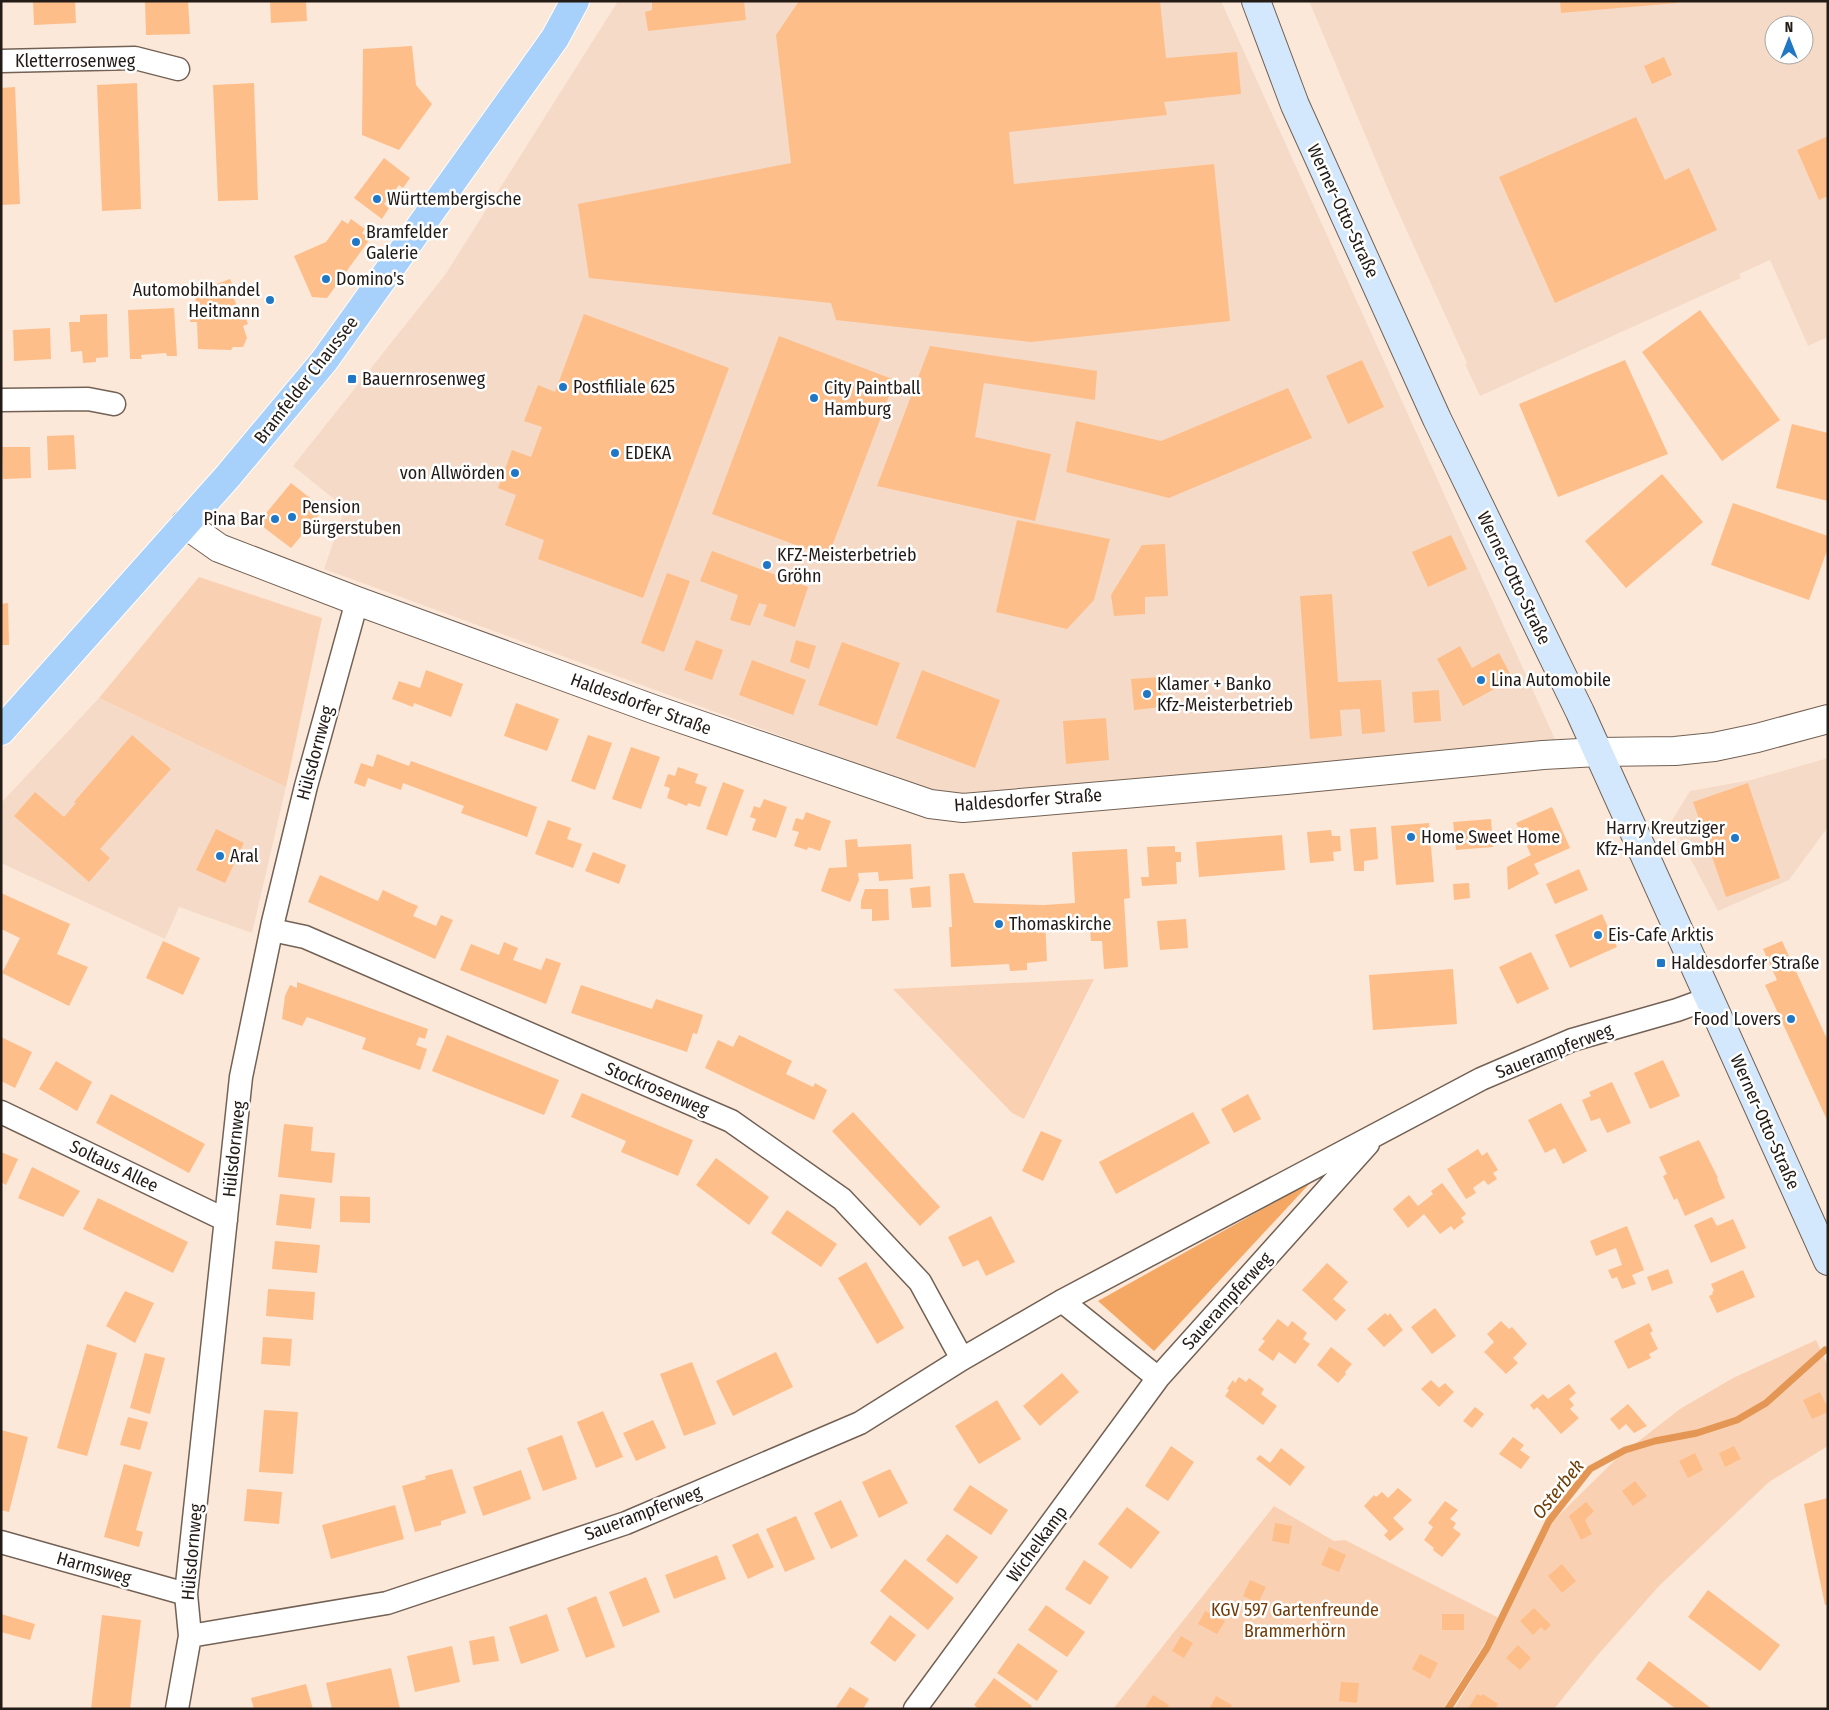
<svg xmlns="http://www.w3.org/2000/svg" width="1829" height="1710" font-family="'Fira Sans Condensed',sans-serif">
	<rect width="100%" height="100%" fill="#fce8d9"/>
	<!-- built -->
	<path fill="#f5dbc7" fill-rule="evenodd" d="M618,1H1221L1559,748L967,804L324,569L345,508L293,466L445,275Z
		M1309,1H1828V337L1808,346L1770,260L1739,274L1741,278L1480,396L1465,364L1467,363L1390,194ZM1774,25H1804V55H1774Z
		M99,698L286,787L252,933L179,907L165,939L1,863V803Z
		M1828,758V827L1789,880L1718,911L1671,822L1690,791L1751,780Z"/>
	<!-- green -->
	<path fill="#f9d1b2" d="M199,577L322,618L286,787L99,698Z
		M1094,979L1024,1119L1012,1113L893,989Z
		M1816,1340L1828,1366V1446L1769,1482L1659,1586L1596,1657L1554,1709H1454L1490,1650L1552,1522L1617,1458L1680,1409L1733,1378Z
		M1274,1506L1334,1541L1345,1540L1499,1618L1483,1646L1443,1709H1113Z"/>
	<!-- forest -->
	<path fill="#f5a764" d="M1311,1182L1154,1351L1098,1301Z"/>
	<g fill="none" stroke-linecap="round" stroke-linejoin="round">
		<!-- stream -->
		<path stroke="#e49654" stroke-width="7" d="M1448,1709L1487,1648L1549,1521L1590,1469L1625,1450L1655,1441L1697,1433L1737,1420L1766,1403L1825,1350"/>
	</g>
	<!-- building -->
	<path fill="#febe8a" d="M33,1H75L76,23L34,25Z
		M145,1H188L190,34L146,35Z
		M270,1H306L307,21L271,23Z
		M652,1H744L746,20L648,31L645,12L652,10Z
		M799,1H1160L1166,58L1237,52L1241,94L1164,102L1167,115L1009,132L1014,184L1214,164L1230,321L1031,342L836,320L831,303L589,278L578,204L791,163L776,35Z
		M1560,1H1677V3L1561,13Z
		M412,46L416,85L432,104L399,150L362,135L363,49Z
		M1664,57L1672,75L1652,84L1644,66Z
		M137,83L141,209L102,211L97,85Z
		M254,83L258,200L218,201L213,85Z
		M15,87L20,204L1,205V88Z
		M1636,117L1665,180L1689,168L1717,230L1555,303L1499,177Z
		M1828,136V196L1819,200L1797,150Z
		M384,158L410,178L403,188L399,185L384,204L389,208L382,219L354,198Z
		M351,219L365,229L362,233L370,239L327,298L312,297L294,256L326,242L342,220L348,224Z
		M230,279L234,288L231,290L239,312L243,311L248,324L243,326L247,338L243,347H233L231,350L198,349L197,322H190V309L196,307L195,292Z
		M174,308L177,356H167L166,353L141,355L142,359H130L128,310Z
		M1700,310L1780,420L1722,461L1642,352Z
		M107,314L108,357L96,358V362L83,363L82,351L71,352L69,322H80V315Z
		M584,314L729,368L643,598L538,559L544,540L505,525L516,495L498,488L512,450L531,457L542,427L524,421L538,385L555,392Z
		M50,328L51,359L14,361L13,330Z
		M779,336L895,380L828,557L712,514Z
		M930,346L1097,371L1095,400L984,383L975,437L1051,454L1035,521L877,486Z
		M1362,360L1384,407L1348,424L1326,376Z
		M1625,360L1668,454L1558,497L1519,404Z
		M1288,388L1312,438L1169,498L1066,472L1076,421L1161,441Z
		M1792,424L1828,433V501L1776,488Z
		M74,435L76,469L48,470L47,436Z
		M2,447H30L31,478L3,479Z
		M1662,474L1703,522L1626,588L1585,541Z
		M291,483L324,509L291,548L258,523Z
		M1733,503L1828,536V548L1809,600L1711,565Z
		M1017,520L1110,539L1094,600L1067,629L996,612Z
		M1451,535L1467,569L1428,587L1412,552Z
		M1165,544L1168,596L1145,597V614L1114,616L1111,595L1142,545Z
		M712,551L808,587L795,627L763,616L767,605L759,603L750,626L730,620L738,595L700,581Z
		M667,573L690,581L664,652L641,643Z
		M1332,594L1338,682L1381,680L1385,732L1362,734L1360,709L1340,710L1342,736L1310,739L1300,596Z
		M8,603L9,645H1V604Z
		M696,640L723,650L712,680L684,670Z
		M796,640L816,646L809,669L790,662Z
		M842,642L900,663L877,726L818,705Z
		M1460,646L1472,668L1499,653L1513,679L1463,706L1437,659Z
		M752,660L806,680L793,715L739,695Z
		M426,670L463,684L451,717L414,703L413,707L392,699L399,681L420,688Z
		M922,670L1000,700L975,768L896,738Z
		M1160,677L1162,707L1134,710L1131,679Z
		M1439,690L1441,721L1414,723L1412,692Z
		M516,703L559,719L547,751L504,736Z
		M1106,718L1109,760L1066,764L1063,721Z
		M132,735L171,769L100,849L110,858L89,882L14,816L35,792L64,817L76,803L74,802Z
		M588,735L612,743L595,790L571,781Z
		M631,747L660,757L641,809L612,799Z
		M377,754L409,766L411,761L537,807L527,837L461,813L464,806L403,783L401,790L368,778L365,787L354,783L361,763L373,767Z
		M678,767L698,774L695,783L707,787L700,807L688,803L687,806L667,798L670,788L664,786L668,774L675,776Z
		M723,782L744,790L727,836L706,829Z
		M1748,783L1780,878L1726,897L1693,802Z
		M764,799L787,807L776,838L752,830L756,819L750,817L754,806L760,808Z
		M1552,807L1570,848L1534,864L1539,874L1508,890L1507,867L1531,855L1516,823Z
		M806,812L831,821L820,851L808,847L807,850L794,846L799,832L792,830L796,818L803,820Z
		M1491,819L1493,847L1456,850L1455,841L1447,842L1446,831H1454L1453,822Z
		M548,820L571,828L567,839L582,844L573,868L535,854Z
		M1429,823L1434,882L1396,885L1391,826Z
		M1376,827L1378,859L1364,861V871H1354L1350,829Z
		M216,829L244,843L225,883L196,870Z
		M1331,830L1332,836H1340L1341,851L1333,852L1334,861L1310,863L1307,832Z
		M1282,835L1285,870L1199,877L1196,842Z
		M857,839L858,847L911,844L913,879L879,881L878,872L858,873L859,880L850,902L821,891L829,868L847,867L845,840Z
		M1175,846V852H1181V862H1176L1177,884L1142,886L1141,877H1149L1147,847Z
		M1127,849L1130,898L1124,899L1128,967L1104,969L1102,941H1091L1089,918L1045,921L1047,961L1027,963V970L1010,971L1009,964L951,967L949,927H952L949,874L964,873L974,903L1044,905L1075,903L1072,852Z
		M593,852L626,865L619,884L585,871Z
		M1579,869L1588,890L1555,904L1546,884Z
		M320,875L378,901L383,890L406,901L418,906L413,916L436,926L441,915L453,920L435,959L308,902Z
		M1469,883L1470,898L1454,900L1453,884Z
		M930,886L931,907L912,908L910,888Z
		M865,889H888L889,920L872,921V909H861V901Z
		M1,893L70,924L57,954L88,967L69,1006L2,973L20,938L1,929Z
		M1602,914L1617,947L1570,968L1555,935Z
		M1186,919L1188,948L1160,950L1157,921Z
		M163,941L200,958L183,995L146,978Z
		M1782,941L1828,1041V1122L1765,985L1777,980L1763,949Z
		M504,942L518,948L513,960L541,970L546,958L561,963L546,1004L460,970L471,944L499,955Z
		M1531,952L1549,989L1517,1004L1499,967Z
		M1453,969L1457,1024L1373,1030L1369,975Z
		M297,982L428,1029L425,1039L419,1037L416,1045L427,1049L420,1070L362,1049L366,1038L307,1017L302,1026L282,1019L285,996L290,985L297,988Z
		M581,985L652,1009L656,999L703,1015L697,1034L693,1033L687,1052L571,1013Z
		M447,1035L559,1080L544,1115L432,1071Z
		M739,1035L792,1061L786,1074L813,1087L815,1083L827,1090L814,1120L705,1068L718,1040L733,1047Z
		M1,1037L32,1052L15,1088L1,1081Z
		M1663,1060L1680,1096L1650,1109L1634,1073Z
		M56,1061L92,1082L77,1111L39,1089Z
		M1612,1082L1631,1123L1607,1133L1600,1118L1591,1121L1582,1100L1591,1096L1589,1092Z
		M582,1093L693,1140L678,1176L621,1152L626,1141L571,1117Z
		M111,1094L205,1144L189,1173L96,1123Z
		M1248,1094L1261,1119L1234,1133L1221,1109Z
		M1561,1103L1587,1151L1563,1164L1555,1148L1545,1153L1528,1120Z
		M853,1112L940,1207L920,1226L832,1131Z
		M1193,1112L1210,1143L1116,1194L1099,1162Z
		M284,1124L313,1127L311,1151L335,1153L332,1183L278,1177Z
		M1041,1131L1062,1140L1043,1181L1022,1171Z
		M1699,1140L1718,1178L1717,1179L1725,1198L1685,1216L1677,1198L1674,1200L1663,1176L1667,1174L1659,1157Z
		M1478,1149L1482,1156L1487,1152L1498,1170L1493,1173L1497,1179L1488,1185L1484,1180L1473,1188L1476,1193L1466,1199L1447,1169Z
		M1,1152L18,1159L6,1185L1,1182Z
		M716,1158L769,1197L749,1225L696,1185Z
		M32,1167L80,1191L63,1217L18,1198Z
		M1442,1183L1466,1214L1461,1218L1464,1222L1454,1230L1451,1226L1440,1234L1424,1214L1408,1228L1393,1209L1409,1195L1418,1206L1433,1194L1431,1191Z
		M280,1194L315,1198L311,1229L276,1225Z
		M340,1196L370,1197V1223L340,1222Z
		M98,1198L188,1242L173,1273L83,1229Z
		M787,1210L837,1244L821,1267L771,1233Z
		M991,1216L1015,1262L986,1276L978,1260L963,1267L948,1237Z
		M1712,1217L1717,1226L1733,1219L1746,1248L1711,1263L1694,1225Z
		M1627,1226L1644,1270L1632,1275L1636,1284L1622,1289L1617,1277L1612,1279L1608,1270L1622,1265L1616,1248L1596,1256L1590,1241Z
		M275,1241L320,1245L317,1273L272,1269Z
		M866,1262L904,1328L877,1344L838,1278Z
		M1327,1263L1348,1282L1333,1299L1346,1310L1336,1321L1302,1290Z
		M1668,1269L1673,1283L1652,1291L1647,1277Z
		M1743,1270L1755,1297L1717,1313L1709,1296L1713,1294L1712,1292L1714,1291L1711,1284Z
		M268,1289L315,1292L313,1320L266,1316Z
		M125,1291L154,1303L135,1343L106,1326Z
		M1435,1308L1456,1336L1432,1354L1411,1327Z
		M1385,1313L1388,1316L1390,1313L1403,1330L1384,1347L1367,1329Z
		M1278,1319L1288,1327L1292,1321L1307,1333L1303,1339L1310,1344L1295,1364L1279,1352L1273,1361L1258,1350L1265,1341L1262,1339Z
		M1501,1321L1509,1329L1512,1327L1527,1344L1513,1358L1518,1363L1506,1374L1484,1352L1494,1342L1487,1334Z
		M1649,1323L1653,1331L1650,1333L1658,1349L1649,1354L1651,1358L1628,1369L1614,1341Z
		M263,1337L292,1339L290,1366L261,1364Z
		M87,1344L117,1353L87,1456L57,1448Z
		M1331,1347L1352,1364L1345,1372L1346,1374L1338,1383L1317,1365Z
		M776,1352L793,1387L733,1416L716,1381Z
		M145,1353L165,1358L150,1414L130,1408Z
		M692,1362L716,1424L684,1436L660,1374Z
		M1062,1373L1079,1392L1040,1426L1023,1406Z
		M1239,1377L1246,1382L1249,1378L1264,1389L1261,1394L1277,1406L1263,1425L1225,1396L1229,1390L1227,1389L1233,1380L1235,1383Z
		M1431,1380L1439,1388L1445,1383L1454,1392L1439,1407L1421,1389Z
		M1569,1384L1576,1393L1569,1399L1574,1405L1570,1409L1579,1418L1561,1434L1537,1407L1534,1410L1530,1405L1543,1394L1548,1399Z
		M1820,1392L1828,1408V1412L1812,1419L1803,1400Z
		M997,1400L1021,1439L979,1464L955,1426Z
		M1628,1404L1647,1426L1634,1433L1626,1424L1619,1430L1610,1419Z
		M1475,1407L1484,1414L1472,1428L1463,1421Z
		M264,1410L298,1412L293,1474L259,1472Z
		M603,1411L623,1457L596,1468L577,1422Z
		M128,1417L148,1422L140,1450L120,1445Z
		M653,1420L666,1448L636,1461L623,1433Z
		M1,1430L28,1437L9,1512L1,1510Z
		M562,1435L577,1479L543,1491L527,1448Z
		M1513,1437L1524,1445L1520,1450L1530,1457L1521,1469L1499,1454Z
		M1171,1446L1194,1462L1168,1501L1145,1486Z
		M1734,1446L1741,1459L1725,1467L1719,1453Z
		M1281,1448L1305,1467L1290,1486L1256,1459L1260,1455L1270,1463Z
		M1695,1453L1703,1470L1688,1478L1679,1461Z
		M124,1464L152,1472L136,1530L143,1532L139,1547L104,1537Z
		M452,1469L466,1513L441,1521V1525L415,1532L402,1486L426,1479L425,1476Z
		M890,1469L908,1503L879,1518L862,1482Z
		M521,1470L531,1499L483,1516L473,1487Z
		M1635,1481L1647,1496L1633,1506L1622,1491Z
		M970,1485L1008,1510L991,1535L953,1510Z
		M1398,1488L1412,1500L1393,1518L1404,1529L1390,1541L1384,1535L1388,1531L1364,1506L1374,1495L1376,1497L1382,1492L1388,1498Z
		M247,1489L282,1492L279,1524L244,1521Z
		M1828,1498V1604L1825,1605L1804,1504Z
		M841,1500L858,1536L831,1549L814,1513Z
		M1445,1501L1458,1510L1450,1519L1456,1523L1453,1528L1461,1534L1442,1557L1433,1550L1434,1548L1424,1540L1433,1527L1428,1523Z
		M1586,1502L1594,1511L1585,1520L1592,1534L1581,1540L1569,1516Z
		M395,1505L404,1539L331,1559L322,1525Z
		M1127,1507L1160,1532L1131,1569L1098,1544Z
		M796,1516L815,1559L785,1572L766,1529Z
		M1275,1523L1292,1526L1289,1544L1272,1541Z
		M758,1533L774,1567L748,1579L732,1545Z
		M947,1534L978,1557L957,1584L926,1560Z
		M1329,1547L1346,1555L1339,1572L1321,1565Z
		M717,1555L726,1579L674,1599L665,1575Z
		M905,1559L954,1598L928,1630L880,1591Z
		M1084,1560L1109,1577L1090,1605L1065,1589Z
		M1562,1564L1576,1581L1562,1593L1548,1576Z
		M646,1577L660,1612L623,1627L609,1592Z
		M1250,1580L1266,1587L1258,1603L1243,1596Z
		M1708,1590L1780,1645L1760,1671L1688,1617Z
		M596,1596L615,1647L586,1658L567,1608Z
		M1046,1605L1085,1632L1067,1657L1028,1630Z
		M1534,1608L1551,1625L1545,1631L1541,1627L1533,1635L1520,1621Z
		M1205,1611L1225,1621L1217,1634L1198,1624Z
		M1,1614L35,1624L30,1640L1,1632Z
		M547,1614L559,1651L521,1664L509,1627Z
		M1442,1614H1464V1630H1442Z
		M102,1615L141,1620L130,1709H91Z
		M890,1615L916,1635L895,1662L870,1643Z
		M494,1636L499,1661L473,1665L469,1641Z
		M1181,1636L1193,1643L1184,1658L1172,1651Z
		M1018,1643L1058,1671L1037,1701L997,1673Z
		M1518,1645L1531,1658L1520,1670L1506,1658Z
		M452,1646L460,1682L415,1692L407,1656Z
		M1420,1654L1438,1663L1430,1679L1412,1669Z
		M1649,1661L1712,1709H1676L1636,1679Z
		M391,1668L400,1709H332L326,1683Z
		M994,1678L1032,1706L1030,1709H979L974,1705Z
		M1341,1682L1359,1683L1357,1703L1339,1701Z
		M306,1684L313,1709H254L251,1698Z
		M850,1687L869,1699L863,1709H835Z
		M1477,1694L1481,1696L1483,1694L1498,1704L1495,1709H1468Z
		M1153,1695L1169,1705L1166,1709L1145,1708Z
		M1216,1696L1232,1705L1229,1709H1209Z"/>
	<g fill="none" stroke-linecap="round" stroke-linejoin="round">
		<defs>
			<path id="minor" d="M1,61L135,58L178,69
				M1,400L88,399L114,404
				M272,930L305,937L731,1121L842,1199L920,1282L962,1359
				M1,1112L226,1220
				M1062,1301L1158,1378
				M1,1542L186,1594
				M190,1636L387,1603L626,1523L860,1423L962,1359L1062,1301L1481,1079L1572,1040L1677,1010L1710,998
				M177,1709L190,1636L186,1594L241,1077L273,922L306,786L357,601
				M915,1709L1158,1378L1368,1144"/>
			<path id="tertiary" d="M185,524L219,548L357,601L653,709L930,804L963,808L1286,780L1543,755L1598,752L1675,751L1714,747L1757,738L1828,719"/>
			<path id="secondary" d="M1256,1L1295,105L1437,419L1580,712L1828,1261"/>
			<path id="primary" d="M1,731L228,476L324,361L555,38L575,1"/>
		</defs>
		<!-- minor casing -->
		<use href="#minor" stroke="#726154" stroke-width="25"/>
		<!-- tertiary casing -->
		<use href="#tertiary" stroke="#726154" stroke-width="30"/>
		<!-- secondary casing -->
		<use href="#secondary" stroke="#726154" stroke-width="30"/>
		<!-- primary casing -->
		<use href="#primary" stroke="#fff" stroke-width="30"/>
		<!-- minor -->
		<use href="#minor" stroke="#fff" stroke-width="22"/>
		<!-- tertiary -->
		<use href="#tertiary" stroke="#fff" stroke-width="28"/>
		<!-- secondary -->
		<use href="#secondary" stroke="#d3e8fc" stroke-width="28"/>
		<!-- primary -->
		<use href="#primary" stroke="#a7d0fa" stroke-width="28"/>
	</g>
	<!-- markers -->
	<g fill="#1f77c5" stroke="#fff" stroke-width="2">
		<circle cx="377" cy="199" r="5"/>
		<circle cx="356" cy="242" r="5"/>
		<circle cx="326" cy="279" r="5"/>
		<circle cx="270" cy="300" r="5"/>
		<rect x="347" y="374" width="10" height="10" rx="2.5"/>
		<circle cx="563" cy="387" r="5"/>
		<circle cx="814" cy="398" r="5"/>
		<circle cx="615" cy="453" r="5"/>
		<circle cx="515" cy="473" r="5"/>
		<circle cx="292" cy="517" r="5"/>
		<circle cx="275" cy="519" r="5"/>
		<circle cx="767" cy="565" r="5"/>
		<circle cx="1481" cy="680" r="5"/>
		<circle cx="1147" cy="694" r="5"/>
		<circle cx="1411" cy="837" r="5"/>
		<circle cx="1735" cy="838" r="5"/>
		<circle cx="220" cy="856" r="5"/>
		<circle cx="999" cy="924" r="5"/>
		<circle cx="1598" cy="935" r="5"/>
		<rect x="1656" y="958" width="10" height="10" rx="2.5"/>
		<circle cx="1791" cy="1019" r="5"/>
	</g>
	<g text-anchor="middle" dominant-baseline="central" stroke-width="5" stroke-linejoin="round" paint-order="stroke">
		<!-- street labels -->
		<g font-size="18" fill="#221b16" stroke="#fff">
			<text x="75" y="61">Kletterrosenweg</text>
			<text transform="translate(1343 211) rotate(65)">Werner-Otto-Straße</text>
			<text transform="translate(306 380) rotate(-52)">Bramfelder Chaussee</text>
			<text transform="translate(1514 578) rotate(64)">Werner-Otto-Straße</text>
			<text transform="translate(641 704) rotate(20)">Haldesdorfer Straße</text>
			<text transform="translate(315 753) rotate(-75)">Hülsdornweg</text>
			<text transform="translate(1028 800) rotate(-4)">Haldesdorfer Straße</text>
			<text transform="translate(1554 1051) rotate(-21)">Sauerampferweg</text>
			<text transform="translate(657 1089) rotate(23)">Stockrosenweg</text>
			<text transform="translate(1765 1122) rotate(66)">Werner-Otto-Straße</text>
			<text transform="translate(234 1149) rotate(-84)">Hülsdornweg</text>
			<text transform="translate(114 1166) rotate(26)">Soltaus Allee</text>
			<text transform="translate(1227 1301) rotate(-48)">Sauerampferweg</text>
			<text transform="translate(643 1513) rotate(-21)">Sauerampferweg</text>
			<text transform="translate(1037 1544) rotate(-54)">Wichelkamp</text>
			<text transform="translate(192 1552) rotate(-85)">Hülsdornweg</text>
			<text transform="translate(94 1568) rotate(16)">Harmsweg</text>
		</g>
		<!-- poi labels -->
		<g font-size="18" fill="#221b16" stroke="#fff" text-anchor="start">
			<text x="387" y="199">Württembergische</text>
			<text x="366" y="232">Bramfelder<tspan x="366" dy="21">Galerie</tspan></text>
			<text x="336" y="279">Domino's</text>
			<text x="260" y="290" text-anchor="end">Automobilhandel<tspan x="260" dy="21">Heitmann</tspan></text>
			<text x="362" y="379">Bauernrosenweg</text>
			<text x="573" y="387">Postfiliale 625</text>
			<text x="824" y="388">City Paintball<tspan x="824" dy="21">Hamburg</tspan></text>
			<text x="625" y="453">EDEKA</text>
			<text x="505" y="473" text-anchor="end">von Allwörden</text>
			<text x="302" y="507">Pension<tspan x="302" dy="21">Bürgerstuben</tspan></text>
			<text x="265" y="519" text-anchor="end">Pina Bar</text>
			<text x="777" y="555">KFZ-Meisterbetrieb<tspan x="777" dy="21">Gröhn</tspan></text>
			<text x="1491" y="680">Lina Automobile</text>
			<text x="1157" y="684">Klamer + Banko<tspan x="1157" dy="21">Kfz-Meisterbetrieb</tspan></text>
			<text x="1725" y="828" text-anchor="end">Harry Kreutziger<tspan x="1725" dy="21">Kfz-Handel GmbH</tspan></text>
			<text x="1421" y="837">Home Sweet Home</text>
			<text x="230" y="856">Aral</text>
			<text x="1009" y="924">Thomaskirche</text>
			<text x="1608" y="935">Eis-Cafe Arktis</text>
			<text x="1671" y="963">Haldesdorfer Straße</text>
			<text x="1781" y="1019" text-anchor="end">Food Lovers</text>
		</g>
		<!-- park labels -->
		<g font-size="18" fill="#713e0a" stroke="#fff">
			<text x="1295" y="1610">KGV 597 Gartenfreunde<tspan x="1295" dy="21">Brammerhörn</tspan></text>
		</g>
		<!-- water labels -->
		<g font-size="19" font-style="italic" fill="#6f3d07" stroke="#fff">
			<text transform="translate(1558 1489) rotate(-51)">Osterbek</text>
		</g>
	</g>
	<!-- border -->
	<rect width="1829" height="1710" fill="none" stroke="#221b16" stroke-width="5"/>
	<!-- north arrow -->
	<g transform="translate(1789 40)"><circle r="24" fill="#ffffff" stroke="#a7a4a2"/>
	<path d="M0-4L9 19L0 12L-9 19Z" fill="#1f77c5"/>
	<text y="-8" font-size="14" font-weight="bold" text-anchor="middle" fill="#221b16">N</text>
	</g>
</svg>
